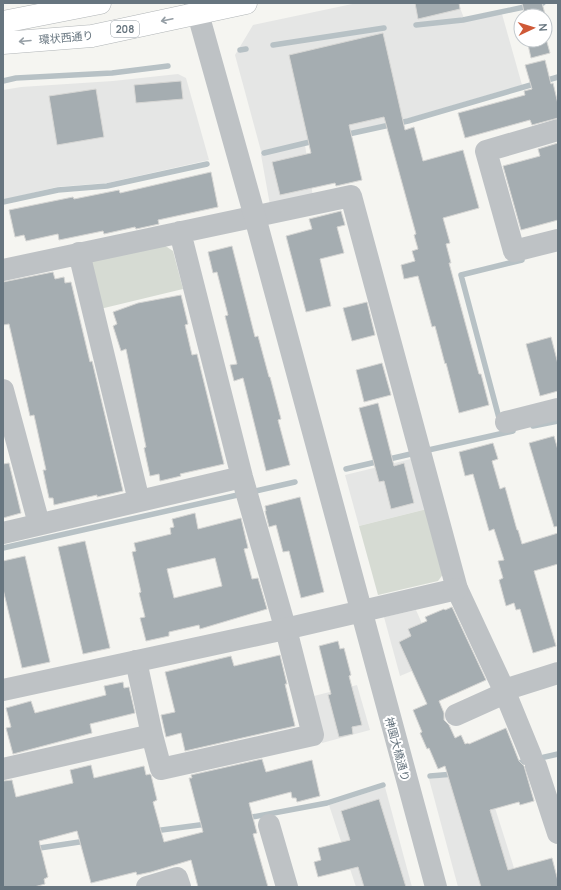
<svg xmlns="http://www.w3.org/2000/svg" width="561" height="890" font-family="Manrope,'Noto Sans JP',sans-serif">
	<rect width="100%" height="100%" fill="#f5f5f1"/>
	<!-- built -->
	<path fill="#e5e6e5" d="M357,3H458L464,18L502,14L522,85L406,119L261,151L235,55L253,25Z
		M178,74L186,78L209,160L107,183L57,187L3,200V90L21,87L113,81Z
		M305,145L313,197L270,205L261,155Z
		M415,458L427,509L359,526L345,475Z
		M416,610L438,660L400,676L384,617Z
		M357,685L370,730L322,743L310,697Z
		M484,773L520,887H458L429,779Z
		M385,787L412,887H356L329,805Z"/>
	<!-- green -->
	<path fill="#d6dbd3" d="M164,245L173,251L183,289L100,309L89,268L93,259Z
		M427,509L444,573L438,581L378,595L359,526Z"/>
	<g fill="none" stroke-linecap="round" stroke-linejoin="round">
		<!-- stream -->
		<path stroke="#b7c1c5" stroke-width="5.5" d="M416,25L463,20L543,3
			M273,45L384,28
			M240,50L246,49
			M3,81L16,78L112,73L168,66
			M344,135L408,121L558,77
			M264,153L314,141
			M3,202L58,190L107,186L207,164
			M499,418L461,275L522,260
			M533,426L558,421
			M424,451L513,431
			M346,469L415,453
			M251,492L295,482
			M3,548L242,494
			M514,764L558,754
			M430,776L454,774
			M247,818L327,803L383,785
			M154,831L207,824
			M33,849L86,841"/>
	</g>
	<!-- building -->
	<path fill="#a5adb1" stroke="#d6d6d4" fill-rule="evenodd" d="M415,3H459L460,9L418,19Z
		M522,3H542L550,33L545,35L550,53L531,58L527,40H545V16H525Z
		M383,33L405,130L414,127L423,161L463,150L479,208L443,218L450,243L446,244L451,263H449L479,374H481L489,405L459,413L446,363L445,364L435,326L432,327L418,276L404,279L401,265L415,261L412,251L418,249L414,235L416,234L384,117L349,125L362,180L336,186L335,183L280,195L272,162L311,153L289,55Z
		M545,60L551,84L553,83L558,104V118L532,125L530,120L465,138L458,113L525,95L524,91L532,89L525,65Z
		M181,81L183,99L136,103L134,85Z
		M96,89L104,137L57,145L49,96Z
		M558,143V220L521,230L503,166L540,156L538,149Z
		M211,172L218,207L158,220L159,224L136,229L135,227L104,234L103,231L59,240L58,234L26,241L24,235L15,237L9,210L73,197L74,199L119,190L120,193Z
		M341,211L345,225L337,227L344,253L320,259L331,306L306,312L286,236L312,229L309,219Z
		M232,246L255,337L258,336L269,377H270L281,419L278,420L290,465L266,471L243,378L234,381L230,365L237,364L225,316L228,315L217,272L213,273L208,252Z
		M53,272L55,279L64,277L65,283L71,282L90,362L92,361L123,491L97,497V495L54,505L53,498H49L43,470H46L34,415L30,416L9,324L3,325V282Z
		M181,295L188,324L185,325L192,355L197,354L224,464L180,474L181,476L160,481L159,474L150,476L144,448L146,447L126,349L121,351L113,326L117,324L113,312L138,303Z
		M367,302L375,335L352,341L343,308Z
		M551,337L558,364V391L540,396L526,344Z
		M382,363L391,395L364,402L356,370Z
		M378,403L394,466L404,463L414,503L391,509L384,481L379,482L359,408Z
		M554,436L558,450V526L554,527L529,443Z
		M493,443L498,459L492,461L500,489L505,487L517,530H518L522,544L558,533V564L534,571L556,646L533,653L520,609L516,610L514,603L506,606L499,580L503,578L498,561L504,560L494,529L489,531L473,474L465,476L459,452Z
		M9,463L21,513L3,518V464Z
		M300,497L324,592L301,598L289,551L283,552L276,525L269,527L265,511H266L265,506Z
		M195,513L198,529L241,518L248,548L244,549L252,579L258,578L267,609L200,629L199,625L169,632V636L146,641L140,618L145,617L139,593L141,592L132,552L136,551L134,543L171,534L170,528L174,527L172,519ZM215,558L222,586L174,598L167,569Z
		M85,541L110,648L83,654L58,547Z
		M25,556L50,662L22,668L3,589V561Z
		M452,607L486,680L439,701L444,713V720L449,725L455,738L461,735L465,744L468,743L469,744L506,728L519,761L524,766L534,801L520,805L519,802L490,810L508,870L552,858L558,881V887H481L445,766L438,769L429,748L427,749L420,733L422,732L413,710L427,704L399,642L411,636L408,629L427,621L425,617L444,609L445,610Z
		M338,641L340,649L344,648L351,675L349,676L362,725L352,727L353,734L339,737L328,695L331,694L319,646Z
		M280,655L287,684H285L295,726L185,751L181,733L166,737L161,715L175,712L165,672L231,656L234,666Z
		M123,682L124,688L129,687L135,713L90,724L92,733L13,754L6,728L11,727L6,708L31,701L35,713L106,695L104,686Z
		M262,759L266,772L312,760L320,796L297,802L296,798H292L291,792L249,803L257,833L253,834L268,887H198L191,860L151,872L137,875L136,872L91,883L77,831L39,841L48,877L44,879L45,884L34,887H3V781L12,780L16,797L73,783L70,770L91,765L94,778L144,766L146,775L150,774L151,775L157,800L153,802L164,842L203,832L189,778H192L191,775Z
		M379,799L406,887H364L358,867L318,877L314,862L321,860L318,848L350,840L341,811Z"/>
	<g fill="none" stroke-linecap="round" stroke-linejoin="round">
		<defs>
			<path id="trunk" d="M3,22L100,3
				M3,43L92,36L246,3"/>
		</defs>
		<!-- trunk casing -->
		<use href="#trunk" stroke="#b1b5b7" stroke-width="23"/>
		<!-- minor -->
		<path stroke="#bec2c5" stroke-width="22" d="M558,130L486,151L514,251L558,240
			M79,253L139,501
			M3,270L351,196L457,589L504,690L531,756
			M3,390L39,524
			M506,422L558,409
			M3,533L242,477
			M136,661L152,735L161,769L313,735L289,641L242,477L180,232
			M456,715L496,697L504,690L558,673
			M536,766L558,833
			M3,769L152,735
			M269,825L287,887
			M147,887L177,878L180,887"/>
		<!-- tertiary -->
		<path stroke="#bec2c5" stroke-width="22" d="M195,3L255,217L436,887
			M3,690L285,629L457,589"/>
		<!-- trunk -->
		<use href="#trunk" stroke="#fff" stroke-width="22"/>
	</g>
	<!-- one-way arrows -->
	<defs><path id="oneway-shaft" d="M-6 0H5M1.5-3L5.5 0L1.5 3" fill="none" stroke-width="1.6" stroke-linecap="round" stroke-linejoin="round"/></defs>
	<g stroke="#959ea5">
		<use href="#oneway-shaft" transform="translate(167 20) rotate(168)"/>
		<use href="#oneway-shaft" transform="translate(25 41) rotate(175)"/>
	</g>
	<g text-anchor="middle" dominant-baseline="central" stroke-width="4" stroke-linejoin="round" paint-order="stroke">
		<!-- shield labels -->
		<rect fill="#fff" stroke="#959ea5" stroke-width="1" x="111" y="21" width="28" height="16" rx="3"/>
		<g font-size="10" font-weight="bold" fill="#67757f">
			<text x="125" y="29">208</text>
		</g>
		<!-- street labels -->
		<g font-size="11" fill="#67757f" stroke="#fff">
			<text transform="translate(66 37) rotate(-5)">環状西通り</text>
			<text transform="translate(398 749) rotate(75)">神園大橋通り</text>
		</g>
	</g>
	<!-- border -->
	<rect width="561" height="890" fill="none" stroke="#67757f" stroke-width="8"/>
	<!-- north arrow -->
	<g transform="translate(533 28) rotate(86)"><circle r="19" fill="#ffffff" stroke="#c2c8cc"/>
	<path d="M0-3L7 15L0 10L-7 15Z" fill="#cf5937"/>
	<text y="-6" font-size="11" font-weight="bold" text-anchor="middle" fill="#67757f">N</text>
	</g>
</svg>
